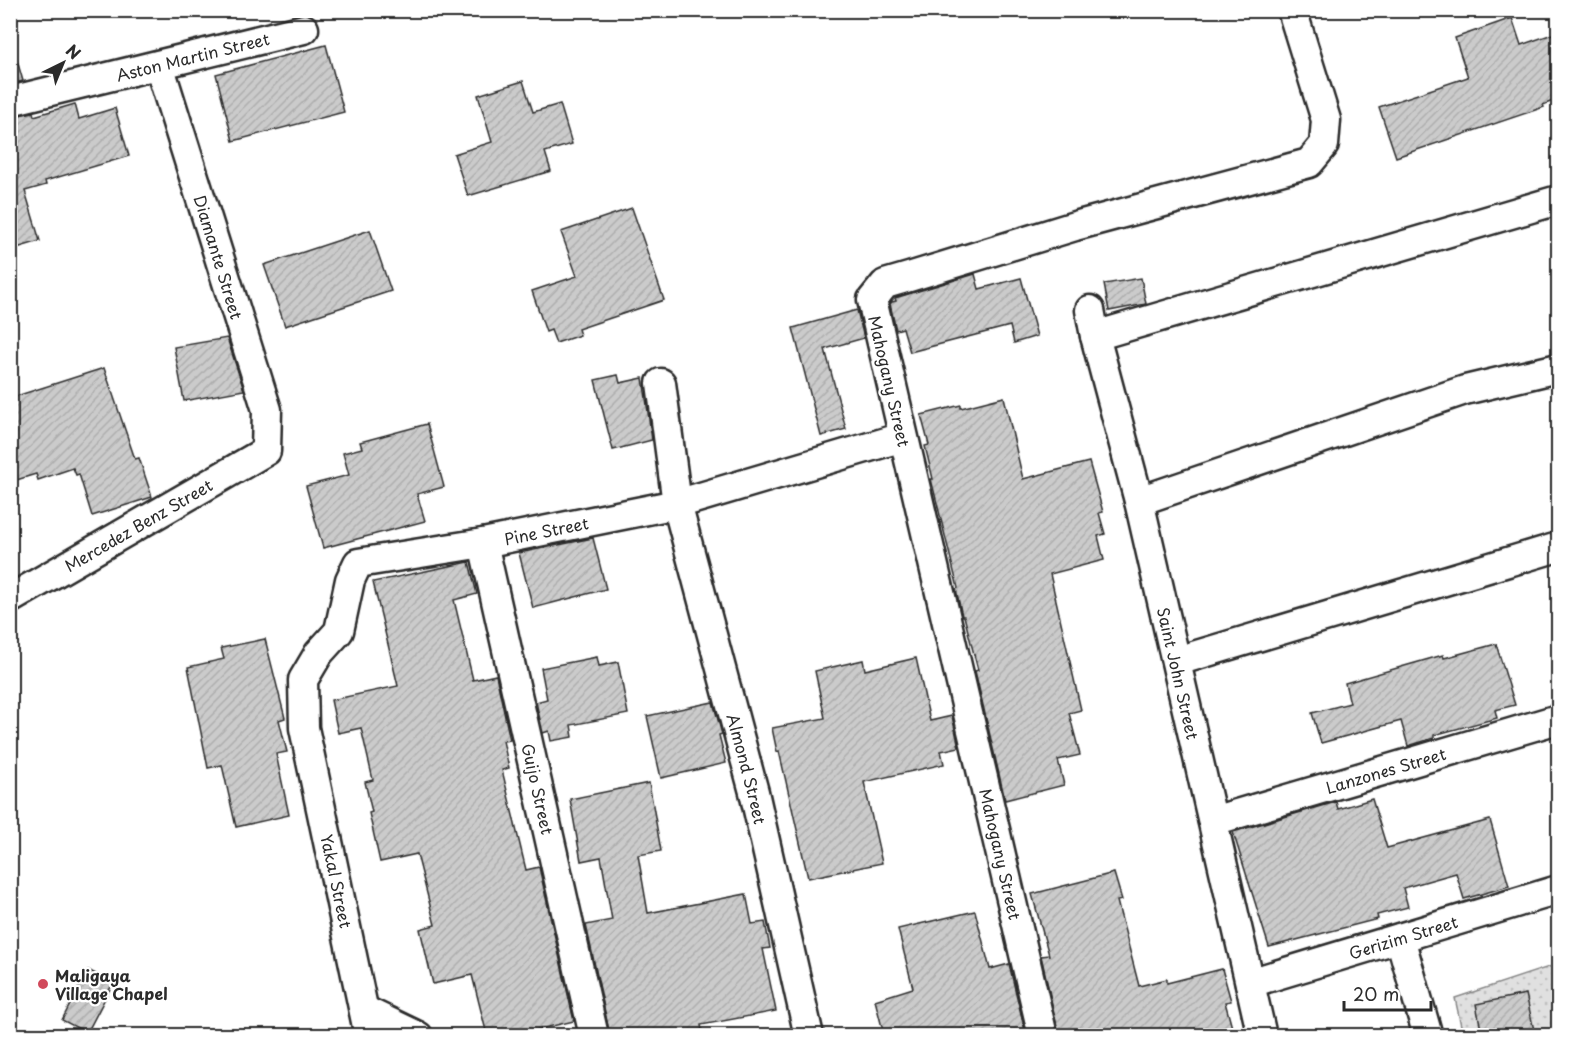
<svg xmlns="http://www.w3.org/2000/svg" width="1569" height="1046" font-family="'Playpen Sans',sans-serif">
	<defs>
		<pattern id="park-dots" width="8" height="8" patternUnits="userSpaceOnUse" patternTransform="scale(1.5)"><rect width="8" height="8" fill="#e0e0e0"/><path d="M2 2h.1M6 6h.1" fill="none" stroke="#c0c0c0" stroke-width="1.8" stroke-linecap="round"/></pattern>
		<pattern id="building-hatch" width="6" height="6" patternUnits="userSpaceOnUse" patternTransform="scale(1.5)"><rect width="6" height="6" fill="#cbcbcb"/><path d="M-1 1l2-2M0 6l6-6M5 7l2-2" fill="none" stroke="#aeaeae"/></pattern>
	</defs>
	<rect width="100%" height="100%" fill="#fff"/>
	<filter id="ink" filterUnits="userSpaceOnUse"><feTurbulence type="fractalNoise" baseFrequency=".0167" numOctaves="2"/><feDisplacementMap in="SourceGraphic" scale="12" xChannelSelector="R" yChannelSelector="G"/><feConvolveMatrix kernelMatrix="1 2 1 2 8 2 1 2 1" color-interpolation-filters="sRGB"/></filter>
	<g filter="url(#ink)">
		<!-- park -->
		<path fill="url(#park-dots)" stroke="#868686" stroke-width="1.5" d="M1558,964V1035H1463L1455,998Z"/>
		<!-- building -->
		<path fill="url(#building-hatch)" stroke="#2b2b2b" stroke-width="1.5" d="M1512,18L1521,45L1558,32V99L1543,105L1544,107L1396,157L1379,107L1468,77L1455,38Z
			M326,45L344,112L233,141L216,74Z
			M16,57L23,81L10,84V58Z
			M523,81L533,112L560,104L572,144L545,152L551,171L468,196L454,154L492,142L478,95Z
			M75,104L79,119L115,108L129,156L45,181L46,185L25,191L40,241L10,250V117L33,112L34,116Z
			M632,208L664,300L578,329L580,335L556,343L551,330L546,332L532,291L577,276L561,232Z
			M370,230L391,291L285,326L264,265Z
			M975,274L979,289L1021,278L1037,336L1014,343L1010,326L910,352L903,328L896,330L890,304L892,302L896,301L895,298Z
			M1141,278L1146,304L1109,311L1104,284Z
			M857,310L864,338L825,349L846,429L821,436L793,328Z
			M227,338L244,390L184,401L174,347Z
			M104,368L135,459L139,458L152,497L92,516L79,474L76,475L73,468L38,480L36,474L10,482V398Z
			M618,375L620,383L643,378L652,440L613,450L595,380Z
			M1004,397L1023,479L1089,462L1103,512L1099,513L1105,534L1098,536L1104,560L1050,574L1081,710L1069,713L1080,755L1058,760L1064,785L1005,800L975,671L978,670L964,616H962L956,589L958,588L931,479H933L925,446L929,445L921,415L961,405V408Z
			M427,424L444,487L417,494L425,521L323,548L306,486L349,475L343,453L362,448L360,442Z
			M593,538L606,589L533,608L519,553Z
			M469,562L477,594L454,600L473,680L496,675L510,740L503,741L509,768L502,770L526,870L539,867L574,1021L514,1035H487L472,975L433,984L420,929L435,925L417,854L380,862L369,813L372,812L365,782L373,780L361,728L338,733L331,700L398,686L373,582Z
			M265,639L285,718L279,720L287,752L276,754L289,815L236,827L222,765L208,768L188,667L224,659L221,648Z
			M1496,644L1515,705L1495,710L1497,718L1434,735V738L1408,746L1401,721L1321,743L1312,713L1350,703L1345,683L1443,655L1444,658Z
			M597,657L599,666L618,662L628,714L571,725L573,737L551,741L549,731L543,733L536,702L547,699L541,668Z
			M916,658L930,721L952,716L959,747L941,751L944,764L864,782L882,863L808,878L779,751L777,752L772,728L825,718L815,671L863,660L865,670Z
			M713,702L722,734L719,735L726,763L661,778L647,716Z
			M649,783L661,851L638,855L648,913L746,894L752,924L765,922L770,948L763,949L776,1011L701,1025L703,1035H610L586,925L612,920L601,857L581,861L570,799Z
			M1372,799L1387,848L1490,820L1509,886L1464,899L1456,873L1403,888L1408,907L1377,915L1378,919L1269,947L1233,832L1336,802L1338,809Z
			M1114,873L1122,900L1117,901L1139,986L1167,979V983L1222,969L1231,1001L1225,1002L1234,1035H1059L1041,956L1049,955L1032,894Z
			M975,911L990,969L1009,964L1026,1035H884L875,1000L913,988L898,929Z
			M88,970L113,983L87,1033L62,1020Z
			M1526,994L1535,1035H1482L1476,1004Z"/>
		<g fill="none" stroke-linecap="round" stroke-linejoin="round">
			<defs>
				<g id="street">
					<path id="s1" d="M10,101L304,29"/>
					<path id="s2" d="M1090,310L1095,336L1139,501L1262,1036"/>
					<path d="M1095,336L1558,200"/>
					<path id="s3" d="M661,383L677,504L754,792L809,1036"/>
					<path d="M1139,501L1465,390L1558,368"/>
					<path id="s4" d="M483,543L594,1036"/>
					<path id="s5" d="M10,599L266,451L267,410L159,65"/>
					<path d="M1177,661L1558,547"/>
					<path id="s6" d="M1213,821L1558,719"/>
					<path d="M1400,938L1428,1036"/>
					<path id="s7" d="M1250,983L1558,890"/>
					<path d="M364,1010L418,1036"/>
					<path id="s8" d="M369,1036L304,728L303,680L319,653L339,631L350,580L358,563L483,543L677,504L903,437"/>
					<path d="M1043,1036L872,300L885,284L909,277L1075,226L1309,163L1324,145L1326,120L1292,10"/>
				</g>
			</defs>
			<!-- street casing -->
			<use href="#street" stroke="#2b2b2b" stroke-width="33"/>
			<!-- street -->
			<use href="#street" stroke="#fff" stroke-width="28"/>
		</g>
	</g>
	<!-- markers -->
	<circle fill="#d1495b" stroke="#fff" stroke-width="2" cx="43" cy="984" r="6"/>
	<g text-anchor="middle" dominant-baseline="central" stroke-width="4.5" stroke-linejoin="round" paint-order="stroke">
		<!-- street labels -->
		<g font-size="16" fill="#2b2b2b" stroke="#fff">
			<text stroke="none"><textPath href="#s1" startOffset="188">Aston Martin Street</textPath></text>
			<text transform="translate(219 257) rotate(73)">Diamante Street</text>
			<text transform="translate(890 381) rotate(77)">Mahogany Street</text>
			<text stroke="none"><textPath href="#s5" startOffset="148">Mercedez Benz Street</textPath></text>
			<text stroke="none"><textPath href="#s8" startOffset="686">Pine Street</textPath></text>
			<text stroke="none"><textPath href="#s2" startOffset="374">Saint John Street</textPath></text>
			<text stroke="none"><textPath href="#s3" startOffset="396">Almond Street</textPath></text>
			<text stroke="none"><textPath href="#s6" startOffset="180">Lanzones Street</textPath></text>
			<text stroke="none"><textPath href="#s4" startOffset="252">Guijo Street</textPath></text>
			<text transform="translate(1001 854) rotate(77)">Mahogany Street</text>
			<text transform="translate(337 881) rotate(78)">Yakal Street</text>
			<text stroke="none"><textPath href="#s7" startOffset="160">Gerizim Street</textPath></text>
		</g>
		<!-- poi labels -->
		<g font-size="16" font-weight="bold" fill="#2b2b2b" stroke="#fff" text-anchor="start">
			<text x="55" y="975">Maligaya<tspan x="55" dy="18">Village Chapel</tspan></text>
		</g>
	</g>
	<!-- margin -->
	<rect width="1569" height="1046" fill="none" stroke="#fff" stroke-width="36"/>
	<rect x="18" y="18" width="1533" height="1010" fill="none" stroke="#2b2b2b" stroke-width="2" filter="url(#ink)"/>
	<!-- north arrow -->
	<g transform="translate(63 63) rotate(43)" stroke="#ffffff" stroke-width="4.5" paint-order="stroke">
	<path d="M0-4.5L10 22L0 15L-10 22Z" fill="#2b2b2b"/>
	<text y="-9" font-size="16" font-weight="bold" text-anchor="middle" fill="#2b2b2b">N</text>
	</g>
	<!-- scale -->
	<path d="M1344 1001v9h87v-9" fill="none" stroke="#2b2b2b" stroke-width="3"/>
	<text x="1353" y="1001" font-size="18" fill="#2b2b2b" stroke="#ffffff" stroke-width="4.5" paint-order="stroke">20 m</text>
</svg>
